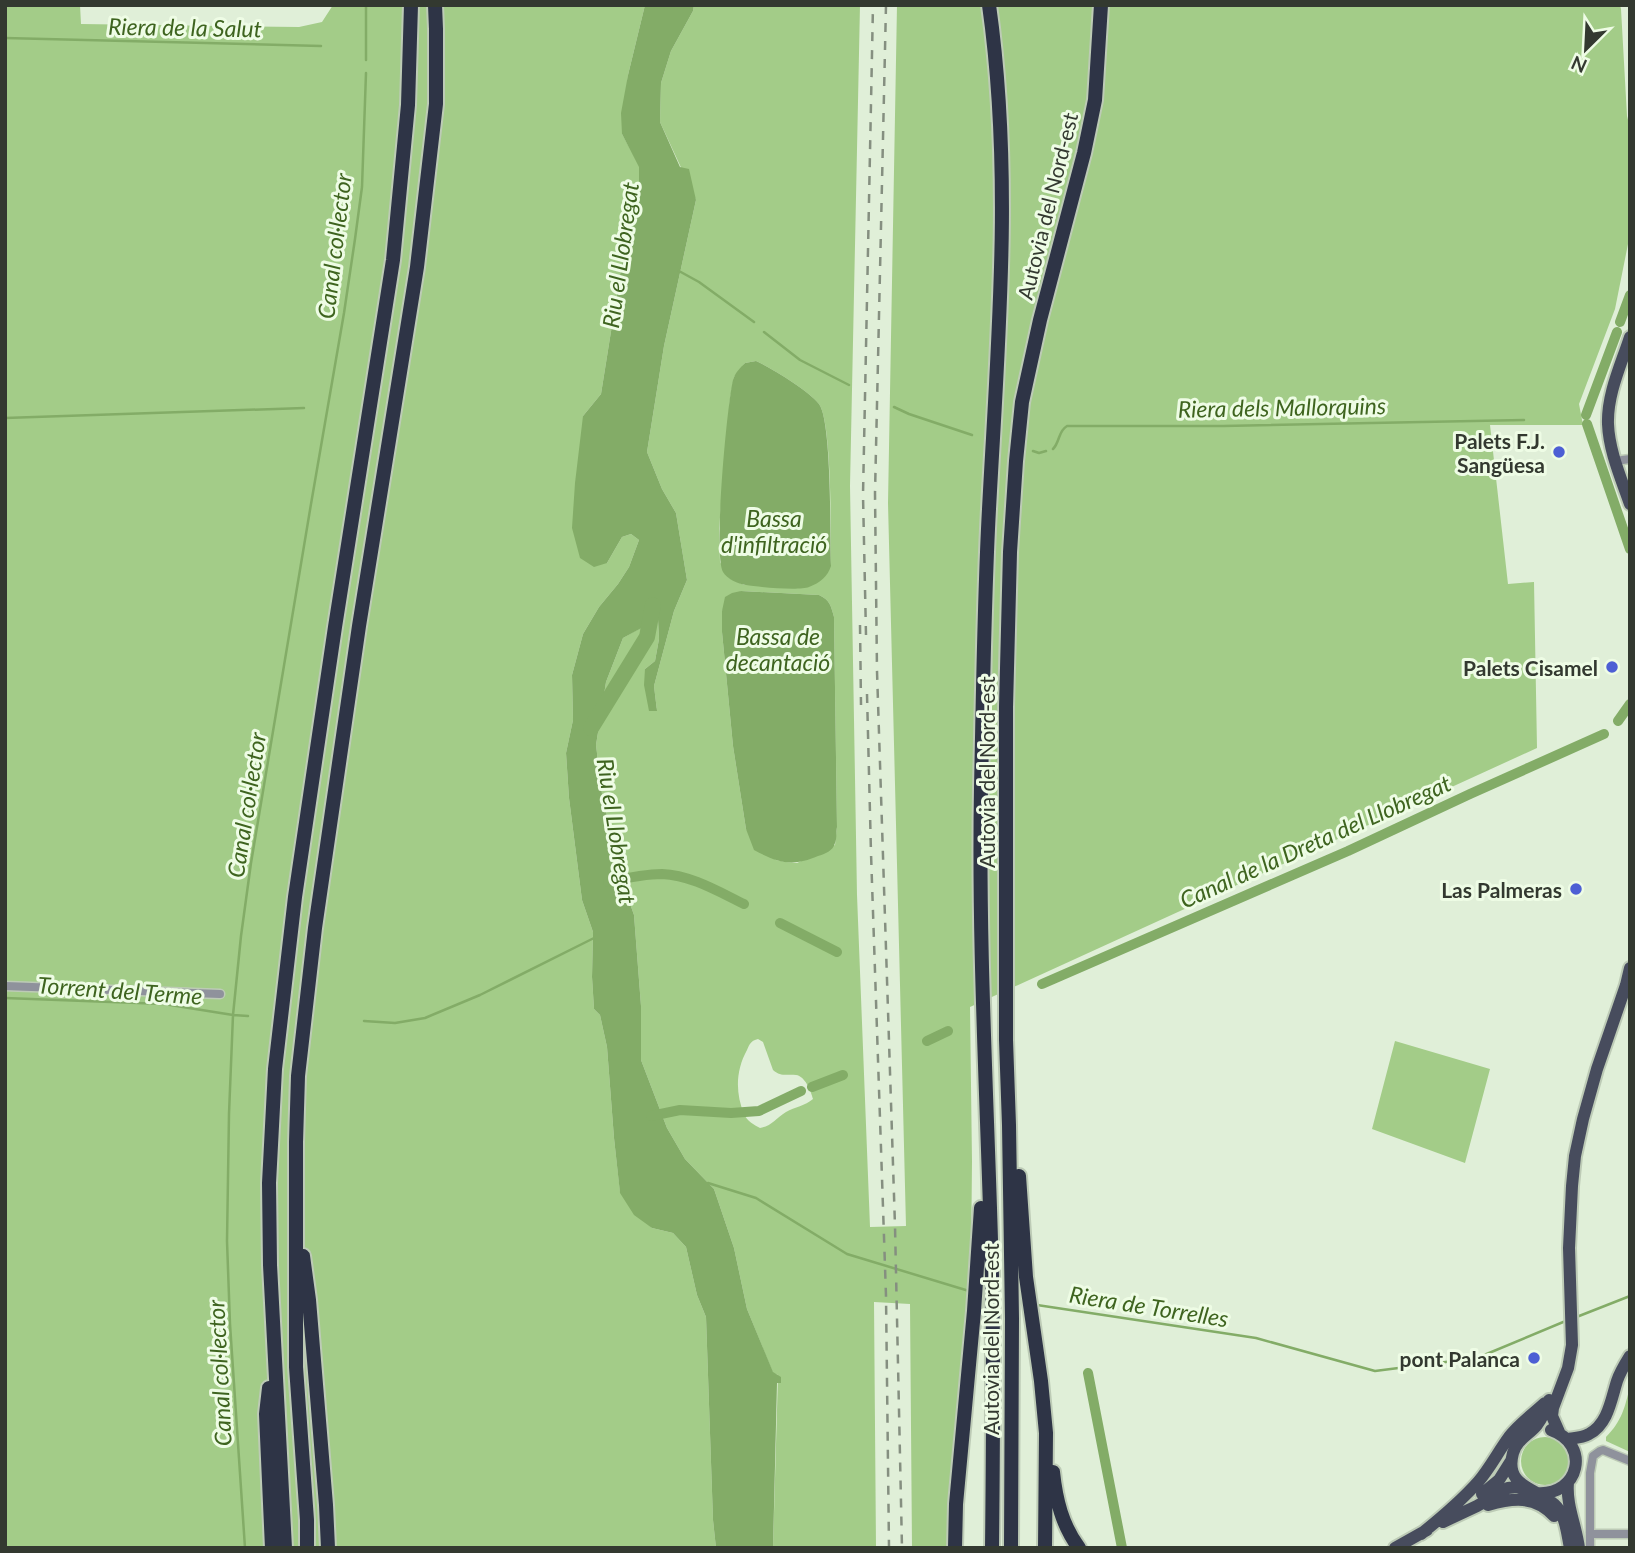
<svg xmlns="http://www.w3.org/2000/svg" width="1635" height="1553" font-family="Lato,sans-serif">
	<rect width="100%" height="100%" fill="#e0efd8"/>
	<!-- green -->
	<path fill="#a3cc88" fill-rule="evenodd" d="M5,5H80L81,24L299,27L322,22L333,5H645L628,75L622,134L640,167L639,185L621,269L601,394L583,416L607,563L622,537L631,534L639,540L629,567L618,584L599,607L583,634L572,675L573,720L566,753L569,798L582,900L593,932L592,977L594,1009L600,1015L607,1047L614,1138L620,1192L652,1228L673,1233L686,1247L697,1295L706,1317L713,1520L716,1548H5Z
		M694,5H860L850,486L857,895L870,1227L906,1226L888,503L897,5H1620L1621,9L1627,116L1630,128V234L1615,309L1579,404L1583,425H1490L1508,584L1534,582L1537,748L970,1007L972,1161L971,1264L949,1548H912L910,1304L874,1302L876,1548H773L778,1375L773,1373L747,1309L734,1248L714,1189L685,1159L667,1128L641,1060V1006L634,915L622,881L602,794L596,745L606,682L623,638L658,618L659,639L655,661L645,669L657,711L654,686L674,611L687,580L676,513L662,489L647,452L664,346L696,200L660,122L661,83L671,51L693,11ZM756,361C771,368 808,390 819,404C832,421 831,538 831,565L744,585L729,578L720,562L719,529L730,399L734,377L745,363ZM741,591L819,595C830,600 831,606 834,617L837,827L835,845L797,863L786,862L776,860L746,829L733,746L722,632V611ZM758,1039L763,1042L773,1070C781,1077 786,1074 796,1075C805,1076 811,1091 813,1099C805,1106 795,1107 786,1112C776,1118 772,1126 760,1128C754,1125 747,1121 744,1114C735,1092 736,1070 747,1050C750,1043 751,1041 758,1039Z
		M1395,1041L1490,1069L1465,1163L1372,1129Z
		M1630,1386V1452L1606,1441V1437C1622,1421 1625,1407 1630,1386Z
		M1521 1461a24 24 0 1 1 48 0a24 24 0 1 1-48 0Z"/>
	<!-- water -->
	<path fill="#83ac67" d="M645,5H694L693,11L671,51L661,83L660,122L680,167L689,169L696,200L664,346L647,452L662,489L676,513L687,580L674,611L654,686L657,711H649L644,685L645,669L655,661L659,639L658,619L623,638L606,682L596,745L602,794L622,881L634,915L641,1006V1060L667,1128L685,1159L714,1189L734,1248L747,1309L773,1372L781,1377V1383H777L773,1548H716L713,1520L706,1317L697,1295L686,1247L673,1233L652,1228L634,1215L620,1193L614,1138L607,1047L600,1015L594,1009L592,977L593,932L582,900L569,798L566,753L573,720L572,675L583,634L599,607L618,584L629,567L639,540L631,534L622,537L607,563L594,567L580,558L572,528L575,483L583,416L601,394L621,269L639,185V167L622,134L621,113L628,75Z
		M756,361C771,368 808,390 819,404C832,421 830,538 831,566C828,576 820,583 809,587C799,591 758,587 746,585C738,584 727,579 723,572C713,555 727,405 733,380C735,373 740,368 745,363Z
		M741,591L819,595C830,600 831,606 834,617L837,827C836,832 837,839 835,843C833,851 825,854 818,856C793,867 778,863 754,850L746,829L733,746L722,632V611L725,597L732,593Z"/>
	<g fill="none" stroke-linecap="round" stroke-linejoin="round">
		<!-- stream -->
		<path stroke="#83ac67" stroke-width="2.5" d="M366,5V60
			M5,38L321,46
			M679,271L699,282L754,322
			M764,332L800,360L849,385
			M894,407L909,414L972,435
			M5,418L304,408
			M1053,449C1060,442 1058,431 1067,426H1223L1524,420
			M1033,451L1039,453L1046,451
			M5,998L164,1004L233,1015L248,1016
			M364,1021L395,1023L425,1018L480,995L594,938
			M708,1183L756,1198L847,1254L969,1291
			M1037,1305L1256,1338L1375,1371L1477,1358L1568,1320
			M1574,1318L1630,1296
			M245,1548L230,1324L227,1241L229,1114L233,1015L241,936L251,863L311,504L344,313L355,239L362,187L366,73"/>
		<!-- canal -->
		<path stroke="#83ac67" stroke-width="10" d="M1620,322L1630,295
			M1586,415L1617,332
			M1587,424L1630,549
			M1618,721L1630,704
			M608,882C626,878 644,874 662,874C691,875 719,892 744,904
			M780,923L837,952
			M1042,984L1348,851L1470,794L1604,734
			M927,1041L948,1031
			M812,1087L843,1075
			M651,1116L680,1110L731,1113L759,1111L801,1091
			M1088,1373L1122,1548"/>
		<!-- river -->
		<path stroke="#83ac67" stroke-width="16" d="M591,728L647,637L653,605"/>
		<defs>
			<path id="street" d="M1615,461L1630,459
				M5,986L220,994
				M1590,1532L1595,1534H1630
				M1590,1548V1473L1593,1456L1600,1451L1603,1450L1630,1461"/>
			<path id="primary" d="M1630,337C1621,365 1607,394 1608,424C1609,451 1621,478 1630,504
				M1549,1400C1546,1409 1543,1417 1537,1425C1529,1435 1517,1439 1513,1453C1503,1489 1541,1488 1557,1507C1566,1518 1567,1534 1570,1548
				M1559,1432L1552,1416L1553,1408L1568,1368L1572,1345L1569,1248L1572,1186L1575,1156L1583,1119L1597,1069L1626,985L1630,968
				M1567,1439C1574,1438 1582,1438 1589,1434C1608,1424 1611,1400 1617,1381C1620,1372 1625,1364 1630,1356
				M1568,1483C1566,1505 1576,1525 1579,1548
				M1537,1493C1580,1496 1591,1444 1551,1430
				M1482,1494L1499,1480L1511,1461
				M1488,1505C1512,1498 1535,1495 1554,1516
				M1443,1522L1477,1506L1508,1488L1516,1487L1529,1490
				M1421,1534C1441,1518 1461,1501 1478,1482C1490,1468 1498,1452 1509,1437C1519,1424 1533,1414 1545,1403
				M1395,1548L1427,1530"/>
			<path id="highway" d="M989,5C1013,174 998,340 989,509C984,601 983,695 981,788C978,951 988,1114 992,1276C994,1367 993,1457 992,1548
				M1019,1176L1026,1277L1041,1381L1046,1433L1045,1548
				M303,1256L309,1300L326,1505L328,1548
				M269,1388L266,1414L272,1548
				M1053,1472C1056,1500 1062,1525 1079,1548
				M285,1548L270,1265L269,1183L275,1069L295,897L335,627L393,260L408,105L411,5
				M307,1548V1520L296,1367V1142L298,1076L315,928L359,626L417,267L436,104V29L435,5
				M955,1548L956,1504L974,1311L981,1208
				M1011,1548L1012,1318L1009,1125L1006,1040V707L1010,552L1016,461L1022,402L1040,320L1084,153L1095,100L1101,5"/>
		</defs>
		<!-- street casing -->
		<use href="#street" stroke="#bdcbb6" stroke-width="11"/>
		<!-- primary casing -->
		<use href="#primary" stroke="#bdcbb6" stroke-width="16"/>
		<!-- highway casing -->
		<use href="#highway" stroke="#bdcbb6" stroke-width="18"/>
		<!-- street -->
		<use href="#street" stroke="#8f929c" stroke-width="8"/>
		<!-- primary -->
		<use href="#primary" stroke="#474c5d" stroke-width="12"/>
		<!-- highway -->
		<use href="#highway" stroke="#2e3446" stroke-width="14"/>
		<!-- rail -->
		<path stroke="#858f80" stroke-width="2.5" stroke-dasharray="9 9" stroke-linecap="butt" d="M886,5L875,493L877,671L895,1226L902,1548
			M860,625L861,705
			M866,635L863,495L873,5
			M867,694L871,853L886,1296L889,1548"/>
	</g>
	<!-- markers -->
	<g fill="#4d5fd4" stroke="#eefce5" stroke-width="2.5">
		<circle cx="1559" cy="452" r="7"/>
		<circle cx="1612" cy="667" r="7"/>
		<circle cx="1576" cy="889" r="7"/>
		<circle cx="1534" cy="1358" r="7"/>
	</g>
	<g text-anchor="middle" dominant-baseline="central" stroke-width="6" stroke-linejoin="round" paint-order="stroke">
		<!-- street labels -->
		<g font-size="21" fill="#333930" stroke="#eefce5">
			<text transform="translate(1047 206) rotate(-76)">Autovia del Nord-est</text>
			<text transform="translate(986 772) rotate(-90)">Autovia del Nord-est</text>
			<text transform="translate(990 1339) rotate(-90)">Autovia del Nord-est</text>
		</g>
		<!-- poi labels -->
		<g font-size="21" font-weight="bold" fill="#333930" stroke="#eefce5" text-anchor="end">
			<text x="1545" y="440">Palets F.J.<tspan x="1545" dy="24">Sangüesa</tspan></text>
			<text x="1598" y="667">Palets Cisamel</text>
			<text x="1562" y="889">Las Palmeras</text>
			<text x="1520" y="1358">pont Palanca</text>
		</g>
		<!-- water labels -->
		<g font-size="23" font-style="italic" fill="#3e641f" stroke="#eefce5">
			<text transform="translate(185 27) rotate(1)">Riera de la Salut</text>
			<text transform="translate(334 246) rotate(-83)">Canal col·lector</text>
			<text transform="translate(620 255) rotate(-82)">Riu el Llobregat</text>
			<text transform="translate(1282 407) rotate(-1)">Riera dels Mallorquins</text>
			<text x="774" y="518">Bassa<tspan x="774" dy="26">d'infiltració</tspan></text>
			<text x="778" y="636">Bassa de<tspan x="778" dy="26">decantació</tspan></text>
			<text transform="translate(246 805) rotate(-81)">Canal col·lector</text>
			<text transform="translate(617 831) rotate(81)">Riu el Llobregat</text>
			<text transform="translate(1315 841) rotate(-24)">Canal de la Dreta del Llobregat</text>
			<text transform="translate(120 990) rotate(4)">Torrent del Terme</text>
			<text transform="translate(1149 1306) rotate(9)">Riera de Torrelles</text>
			<text transform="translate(219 1373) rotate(-93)">Canal col·lector</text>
		</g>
	</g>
	<!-- border -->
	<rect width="1635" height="1553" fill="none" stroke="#333930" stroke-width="14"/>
	<!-- north arrow -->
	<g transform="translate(1586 49) rotate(204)" stroke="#eefce5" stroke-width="5" paint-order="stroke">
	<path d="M0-5L12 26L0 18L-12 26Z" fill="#333930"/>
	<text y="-10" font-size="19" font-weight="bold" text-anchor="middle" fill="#333930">N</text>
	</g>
</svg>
